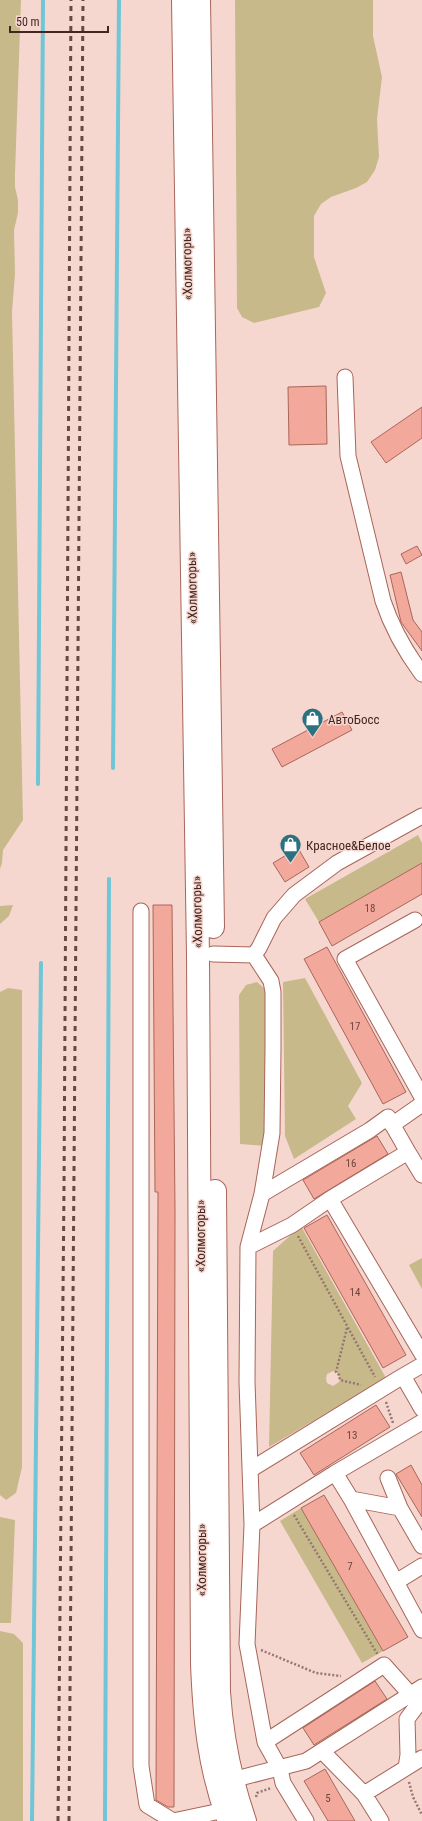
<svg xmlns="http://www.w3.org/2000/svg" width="422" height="1821" font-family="'Roboto Condensed',sans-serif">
	<rect width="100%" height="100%" fill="#f6d7d0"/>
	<!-- green -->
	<path fill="#c8b98b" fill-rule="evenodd" d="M0,0H21L15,174V187L18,200V213L14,230L15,274L12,312L23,820L3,850L2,863L0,869Z
		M235,0H373V36L382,77L377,119L379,157L375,170L367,182L356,188L331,197L321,204L314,216V257L326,293L319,307L254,323L242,317L237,308Z
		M418,835L422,843V863L319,922L305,899Z
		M13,905L9,916L0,924V906Z
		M305,978L362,1083L348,1106L356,1119L294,1159L285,1136L283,982Z
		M257,982L266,990V1146L240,1144L239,995L246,985Z
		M8,988L22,990V1467L16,1493L6,1500L0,1495V992Z
		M301,1226L386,1378L269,1447L273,1251ZM333,1371C339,1373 341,1377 339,1382L333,1386L327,1383L326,1379L327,1374Z
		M422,1258V1289L409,1265Z
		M301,1508L383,1651L362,1663L280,1521Z
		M0,1517L15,1520L11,1623H0Z
		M0,1631L14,1634L23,1643V1821H0Z"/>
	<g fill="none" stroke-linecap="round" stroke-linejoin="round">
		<!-- stream -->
		<path stroke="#6ec6d6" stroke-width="4" d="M113,768L119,0
			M38,784L43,0
			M32,1821L41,963
			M105,1821L109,879"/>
	</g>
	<!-- building -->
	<path fill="#f2a89a" stroke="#aa665a" d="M326,386L327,444L289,445L288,387Z
		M422,407V438L386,463L371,442Z
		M417,546L422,555L406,564L401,554Z
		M401,572L413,620L422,632V651L401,622L390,575Z
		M342,712L352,730L282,767L272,749Z
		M298,848L309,867L285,882L273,863Z
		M422,863V894L332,946L319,922Z
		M153,905H172L175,1210L174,1807H168L156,1800L158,1192H155Z
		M327,947L406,1092L383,1104L304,959Z
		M377,1136L388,1154L314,1199L303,1180Z
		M327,1215L406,1355L383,1368L304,1228Z
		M376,1405L390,1427L314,1475L300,1453Z
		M411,1465L422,1485V1517L396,1474Z
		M324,1495L408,1637L383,1651L301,1508Z
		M375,1681L387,1699L314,1745L303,1728Z
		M325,1769L355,1821H328L304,1781Z"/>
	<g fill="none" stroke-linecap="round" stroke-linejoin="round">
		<defs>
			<path id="minor" d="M345,377L348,456L383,601C392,628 405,651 422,674
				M141,911V1766L147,1805L173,1821L225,1810
				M415,920L345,959L422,1097
				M213,954L254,955L259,948L274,918L294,895L337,863L422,816
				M254,955L271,981L273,992V1049L272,1133L262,1194L248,1247L247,1382L252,1525L247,1644L265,1742L280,1769L283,1783L306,1821
				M392,1125L422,1104
				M408,1152L422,1175
				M262,1194L370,1130L388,1117L408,1152L330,1199
				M248,1247L292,1225L330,1199L422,1354
				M403,1376L422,1365
				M250,1470L403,1376L422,1409
				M335,1473L351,1499L400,1508
				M388,1478L400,1508L422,1546
				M351,1499L422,1630
				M252,1525L335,1473L422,1422
				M396,1582L422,1566
				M265,1742L384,1665L410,1694
				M322,1751L364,1794
				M406,1768L408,1755L407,1719L419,1703L422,1693
				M232,1780L306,1761L422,1687
				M381,1821L364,1794L422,1758"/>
			<path id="highway" d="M183,0L198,955L202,1663C204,1717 209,1770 229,1821
				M199,0L213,927
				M215,1191L219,1692C222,1736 230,1778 245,1821"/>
		</defs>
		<!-- minor casing -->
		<use href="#minor" stroke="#a96559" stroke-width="17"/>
		<!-- highway casing -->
		<use href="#highway" stroke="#a96559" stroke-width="24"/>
		<!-- path -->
		<path stroke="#957771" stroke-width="2.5" stroke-dasharray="2 2" stroke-linecap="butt" d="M298,1236L375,1377
			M347,1328L336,1372L339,1375L340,1380L361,1385
			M386,1402L393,1423
			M294,1515L378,1655
			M261,1650L316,1673L341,1676
			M409,1782L413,1797L422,1815
			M256,1797L257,1793L271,1788"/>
		<!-- minor -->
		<use href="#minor" stroke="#fff" stroke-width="15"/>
		<!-- highway -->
		<use href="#highway" stroke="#fff" stroke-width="22"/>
		<!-- rail -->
		<path stroke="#664943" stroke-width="3" stroke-dasharray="5 5" stroke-linecap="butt" d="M58,1821L64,1188L71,0
			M69,1821L83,0"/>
	</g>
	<!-- icons -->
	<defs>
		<symbol id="shop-pin" viewBox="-11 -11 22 30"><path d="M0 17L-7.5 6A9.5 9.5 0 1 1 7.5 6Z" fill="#2b727f" stroke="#f6d7d0"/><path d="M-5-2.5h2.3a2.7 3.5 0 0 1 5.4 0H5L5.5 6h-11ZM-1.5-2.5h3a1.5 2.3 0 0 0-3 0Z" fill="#fff"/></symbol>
	</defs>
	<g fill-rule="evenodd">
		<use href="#shop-pin" x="300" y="706" width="25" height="34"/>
		<use href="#shop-pin" x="278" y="832" width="25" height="34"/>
	</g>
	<g text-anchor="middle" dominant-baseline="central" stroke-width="3" stroke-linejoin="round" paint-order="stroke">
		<!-- number labels -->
		<g font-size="11" fill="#6f463f">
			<text x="370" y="908">18</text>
			<text x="355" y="1026">17</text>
			<text x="351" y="1163">16</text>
			<text x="355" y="1292">14</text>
			<text x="352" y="1435">13</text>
			<text x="350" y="1566">7</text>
			<text x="328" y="1798">5</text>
		</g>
		<!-- street labels -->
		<g font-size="13" fill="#432621" stroke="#f6d7d0">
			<text transform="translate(187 264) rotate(-91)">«Холмогоры»</text>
			<text transform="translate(192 588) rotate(-91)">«Холмогоры»</text>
			<text transform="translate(197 912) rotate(-91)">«Холмогоры»</text>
			<text transform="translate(200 1236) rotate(-90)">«Холмогоры»</text>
			<text transform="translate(201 1560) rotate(-90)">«Холмогоры»</text>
		</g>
		<!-- poi labels -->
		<g font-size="13" fill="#432621" stroke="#f6d7d0" text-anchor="start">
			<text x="328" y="719">АвтоБосс</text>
			<text x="306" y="845">Красное&amp;Белое</text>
		</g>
	</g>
	<!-- scale -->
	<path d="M10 26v6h98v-6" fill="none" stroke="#432621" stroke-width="2"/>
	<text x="16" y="26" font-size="12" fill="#432621" stroke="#f6d7d0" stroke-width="3" paint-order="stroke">50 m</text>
</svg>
